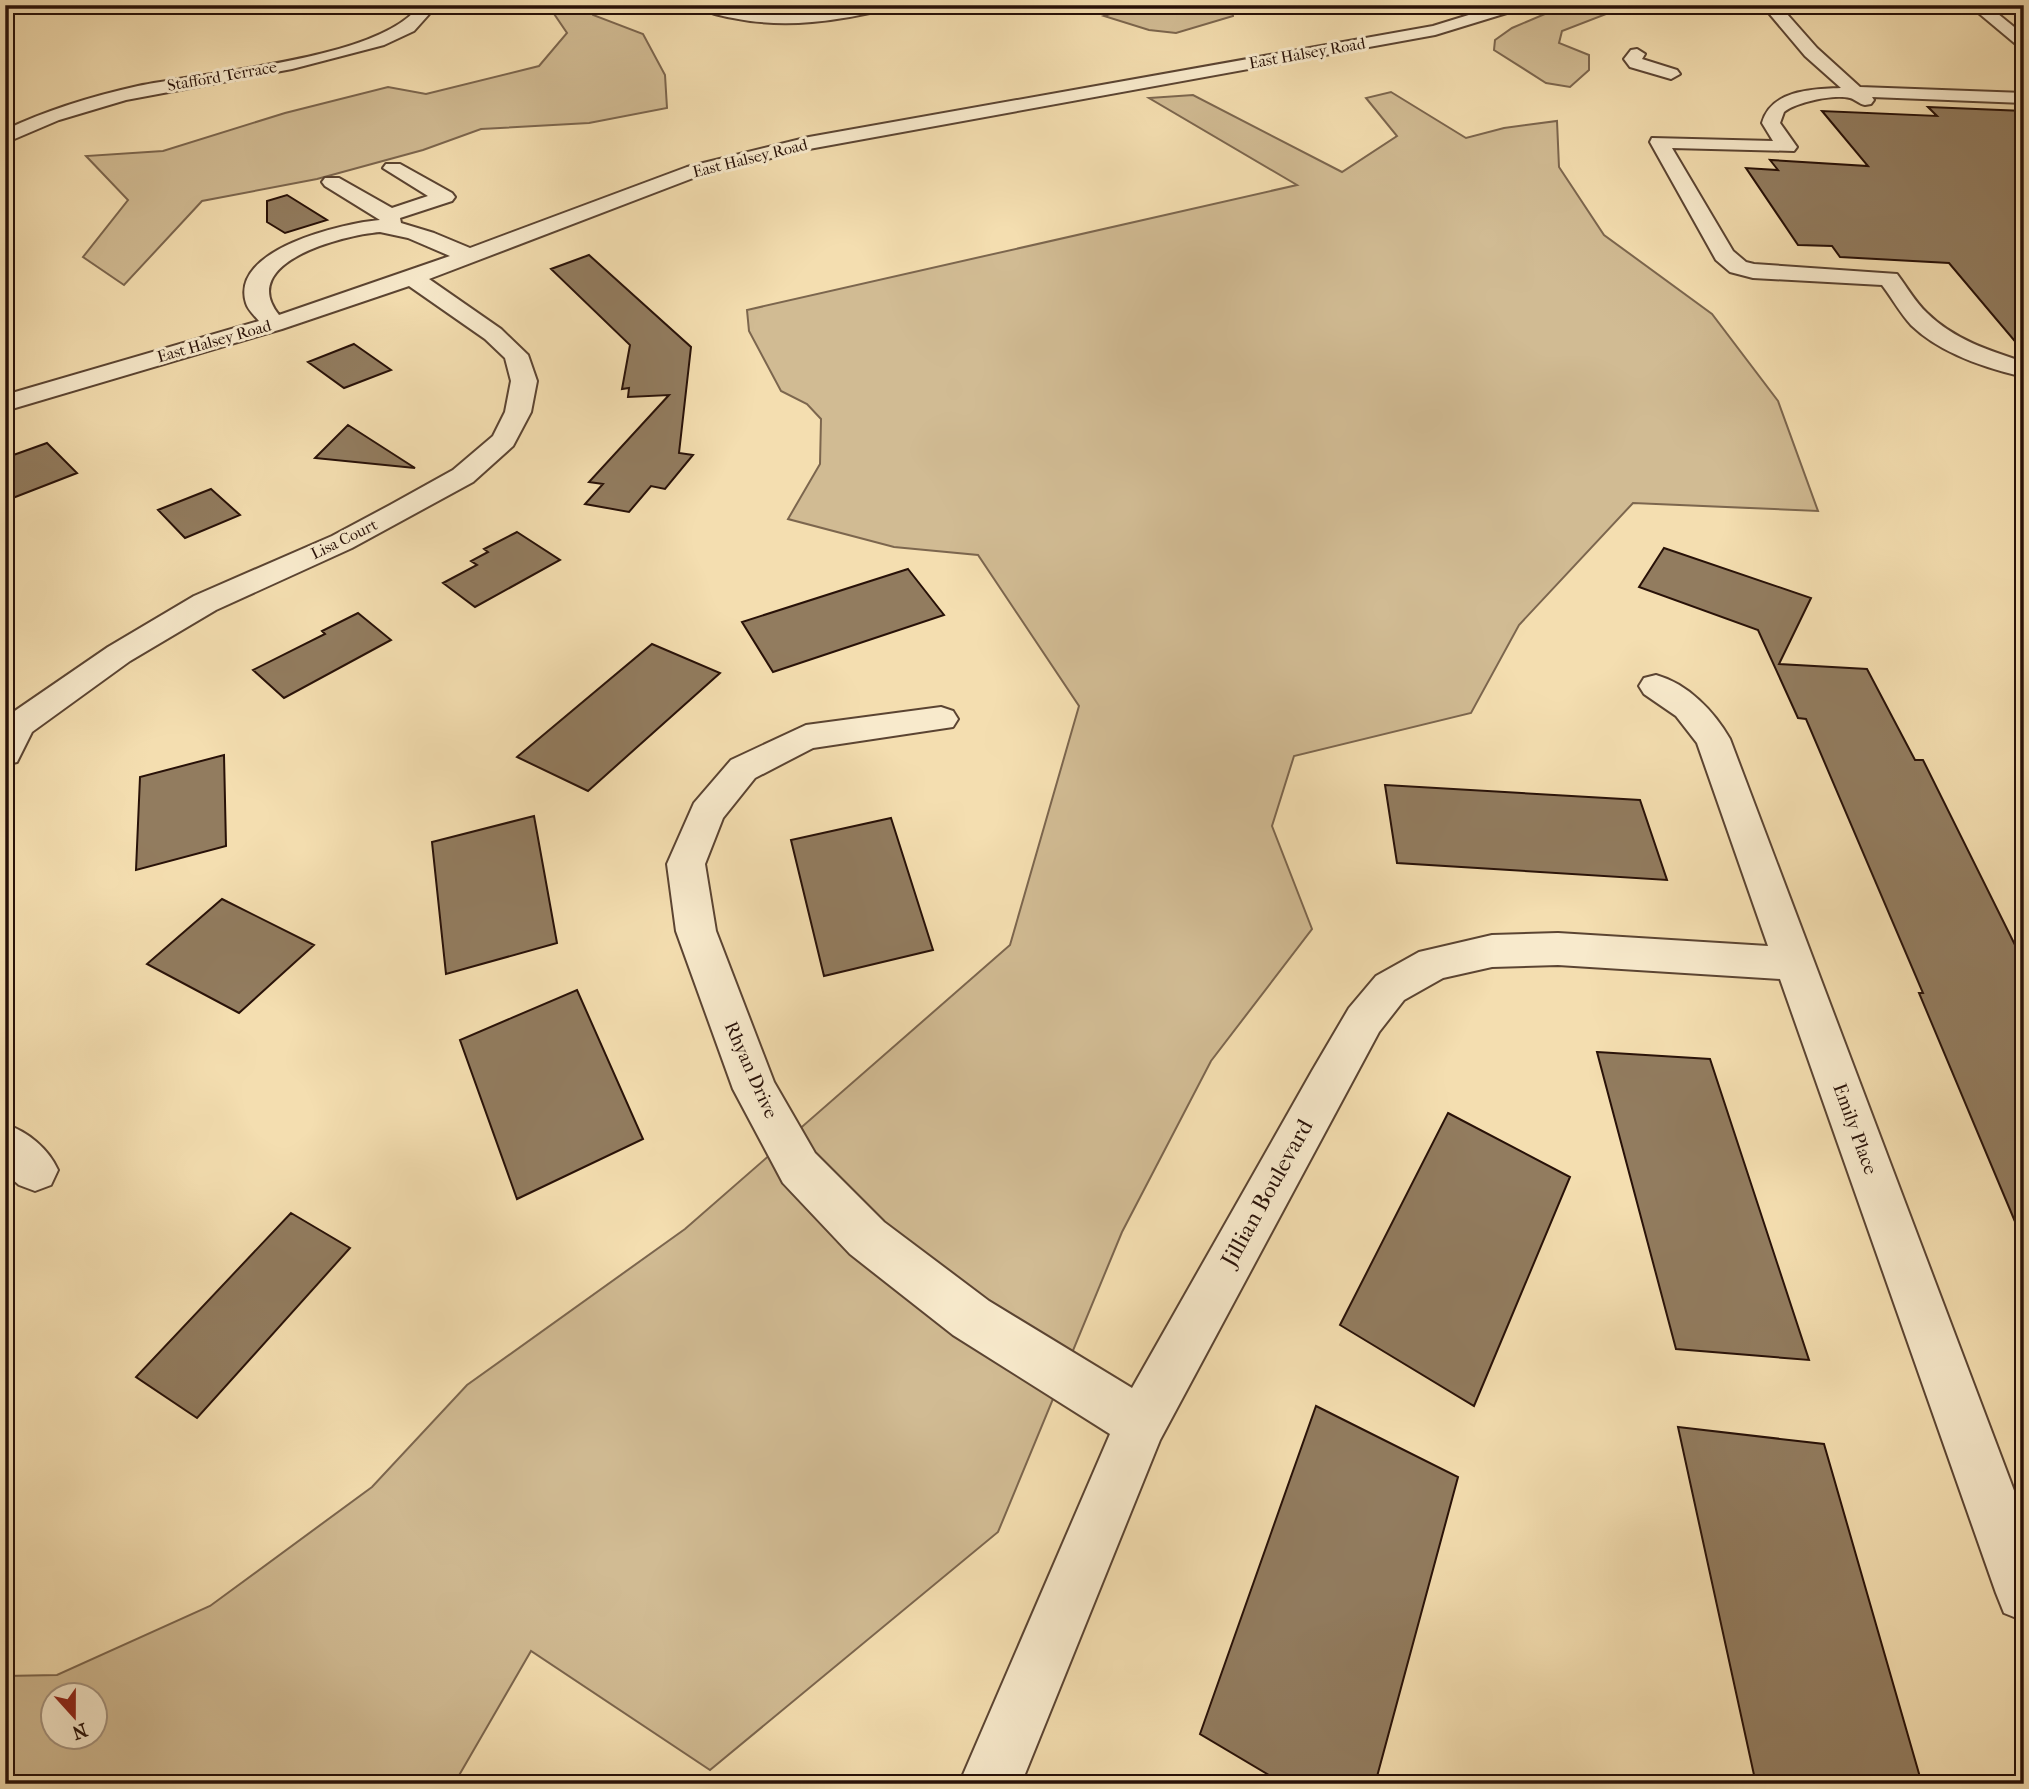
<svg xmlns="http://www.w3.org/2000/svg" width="2029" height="1789" font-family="'IM FELL French Canon',serif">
	<rect width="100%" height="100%" fill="#f4deb0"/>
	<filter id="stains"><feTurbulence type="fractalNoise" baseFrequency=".00286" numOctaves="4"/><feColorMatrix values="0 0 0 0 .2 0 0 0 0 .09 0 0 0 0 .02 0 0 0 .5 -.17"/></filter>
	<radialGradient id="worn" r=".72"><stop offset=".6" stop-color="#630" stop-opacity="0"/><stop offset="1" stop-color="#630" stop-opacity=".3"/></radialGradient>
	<!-- green -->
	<path fill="#d1bb93" stroke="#7c664e" stroke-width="2" fill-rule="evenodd" d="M548,5H585L593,15L643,34L665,75L667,108L589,123L481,129L423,150L317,179L202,201L124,285L83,257L128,200L86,156L163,151L285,113L388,87L426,94L539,66L567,33Z
		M1137,5H1232L1233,16L1176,33L1149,30L1104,16Z
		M1566,5H1617L1614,11L1562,31L1559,43L1589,55V70L1570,87L1546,83L1494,50L1495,40L1512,28Z
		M1391,92L1466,138L1504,128L1557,121L1559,167L1604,235L1712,314L1778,401L1818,511L1633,503L1519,625L1471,713L1294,756L1272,826L1312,929L1211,1061L1122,1232L998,1532L710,1770L531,1651L454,1784H5V1676L57,1675L210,1606L372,1487L467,1385L685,1229L1010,945L1079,706L978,555L894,547L788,519L820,464L821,419L807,404L781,391L749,331L747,310L1297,185L1149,98L1193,95L1342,172L1397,136L1366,98ZM52,1694H94V1736H52Z"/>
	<!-- building -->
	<path fill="#927c5f" stroke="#281108" stroke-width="2" d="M1928,107L2024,111V352L1949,263L1840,257L1832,246L1798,245L1746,168L1778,170L1770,160L1868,166L1822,111L1937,116Z
		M287,195L327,220L285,233L267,222V201Z
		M589,255L691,347L679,453L693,455L665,489L651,486L629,512L585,504L603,484L589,482L669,395L628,397L629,388L622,389L630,345L551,269Z
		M354,344L391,370L344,388L308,362Z
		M348,425L415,468L315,458Z
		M47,443L77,473L5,501V458Z
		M211,489L240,515L185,538L158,510Z
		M517,532L560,560L475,607L443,583L477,565L471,561L488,552L484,549Z
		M1664,548L1811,598L1779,664L1867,669L1915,760H1923L2024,963V1243L1919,993H1923L1806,719L1798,718L1758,630L1639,587Z
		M908,569L944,615L773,672L742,622Z
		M358,613L391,640L284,698L253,670L325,634L322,631Z
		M652,644L720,673L588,791L517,757Z
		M224,755L226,846L136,870L140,777Z
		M1385,785L1640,800L1667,880L1397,863Z
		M534,816L557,943L446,974L432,842Z
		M891,818L933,950L824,976L791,840Z
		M222,899L314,945L239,1013L147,964Z
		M577,990L643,1139L517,1199L460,1040Z
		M1597,1052L1710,1059L1809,1360L1676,1349Z
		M1448,1113L1570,1177L1474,1406L1340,1325Z
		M291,1213L350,1248L197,1418L136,1377Z
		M1316,1406L1458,1477L1375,1784H1284L1200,1734Z
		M1678,1427L1824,1444L1922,1784H1756Z"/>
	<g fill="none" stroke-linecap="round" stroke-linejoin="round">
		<defs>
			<path id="minor" d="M410,5H426L431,12L414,31L384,45L292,69L126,100L59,120L5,143V130C47,110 93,96 138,86C207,72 369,60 415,11Z
				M697,5C730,5 762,15 795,14C829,13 860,5 894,5L891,8C839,21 786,29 733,18C722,16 706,13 697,5Z
				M1501,5H1526L1523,8L1435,35L809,149L701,175L429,279L501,329L528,355L537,381L531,412L513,446L473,482L352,548L216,610L130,661L32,732L17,762L5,765L6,717L108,647L194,596L332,536L390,505L453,470L493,436L505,412L511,381L505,358L485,339L409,286L282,329L5,411V395L259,321C255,316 248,310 246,303C229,249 344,223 380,220L325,186L322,182L325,178H339L392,208L428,196L383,168L386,164H400L452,193L455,197L452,201L400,218L401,223L434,233L470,248L687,167L809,137L1433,26ZM380,232L408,238L450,256L279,315C236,262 344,235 380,232Z
				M1762,5H1779L1817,48L1860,87L2024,93V103L1872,97L1874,100L1871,104L1865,105C1859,104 1855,99 1850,98C1834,94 1796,102 1784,112L1780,123L1797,147L1794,151L1672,148L1733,251L1746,262L1754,264L1897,274C1907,287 1915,302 1927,313C1953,339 1990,351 2024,362V377C1985,368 1940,353 1911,325C1900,313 1892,298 1882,285L1753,278L1730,272L1716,260L1650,142L1652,138L1773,141L1762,123C1771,90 1812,89 1841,88L1805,56Z
				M1969,5H1987L2024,35V48L2018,46Z
				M1637,49L1645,54L1642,59L1677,70L1680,74L1671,79L1630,67L1624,59L1631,50Z
				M1656,675C1688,684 1714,711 1730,739L2024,1517V1621L2004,1613L1996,1593L1780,979L1558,965L1492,967L1443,978L1404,1000L1379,1032L1160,1440L1021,1784H959L1110,1434L953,1335L850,1254L783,1183L733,1089L676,931L667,864L694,803L731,760L806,725L941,707L953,711L958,719L953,727L813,748L755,778L723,818L705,864L716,931L774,1082L815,1153L884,1222L989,1301L1132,1388L1312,1071L1349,1008L1376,976L1419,952L1492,935L1558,933L1768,946L1697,743L1676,716L1644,694L1639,686L1644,678Z
				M5,1124C28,1132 48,1148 58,1170L51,1185L35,1191L19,1185L5,1173Z"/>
		</defs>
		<!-- minor casing -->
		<use href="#minor" stroke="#5b4432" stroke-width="4"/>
		<!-- minor -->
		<use href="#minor" fill="#f8eacc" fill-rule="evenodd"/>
	</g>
	<g text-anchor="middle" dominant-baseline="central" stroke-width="6" stroke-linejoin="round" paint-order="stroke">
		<!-- far-street labels -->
		<g font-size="16" fill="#281108" stroke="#f8eacc">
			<text transform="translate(1307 53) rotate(-10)">East Halsey Road</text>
			<text transform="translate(222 76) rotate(-10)">Stafford Terrace</text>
			<text transform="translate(750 158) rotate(-14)">East Halsey Road</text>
			<text transform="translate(214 341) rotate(-16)">East Halsey Road</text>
			<text transform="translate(344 539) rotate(-26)">Lisa Court</text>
		</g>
		<!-- street labels -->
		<g font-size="19" fill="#281108" stroke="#f8eacc">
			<text transform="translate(751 1070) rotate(66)">Rhyan Drive</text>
			<text transform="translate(1855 1129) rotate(70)">Emily Place</text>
		</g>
		<!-- near-street labels -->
		<g font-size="23" fill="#281108" stroke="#f8eacc">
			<text transform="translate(1267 1193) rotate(-61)">Jillian Boulevard</text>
		</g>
	</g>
	<!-- margin -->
	<rect width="2029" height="1789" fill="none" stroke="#f4deb0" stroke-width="28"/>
	<rect x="7" y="7" width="2015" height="1775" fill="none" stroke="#281108" stroke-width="3.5"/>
	<rect x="14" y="14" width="2001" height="1761" fill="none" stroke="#281108" stroke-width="2"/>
	<!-- north arrow -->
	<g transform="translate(74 1716) rotate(159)"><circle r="33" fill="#f8eacc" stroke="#a5937e" stroke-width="2"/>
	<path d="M0-5L12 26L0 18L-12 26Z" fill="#8f2418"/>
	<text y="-10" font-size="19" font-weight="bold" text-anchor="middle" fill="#281108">N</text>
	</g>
	<rect width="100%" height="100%" filter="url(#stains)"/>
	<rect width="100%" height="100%" fill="url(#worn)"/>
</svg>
